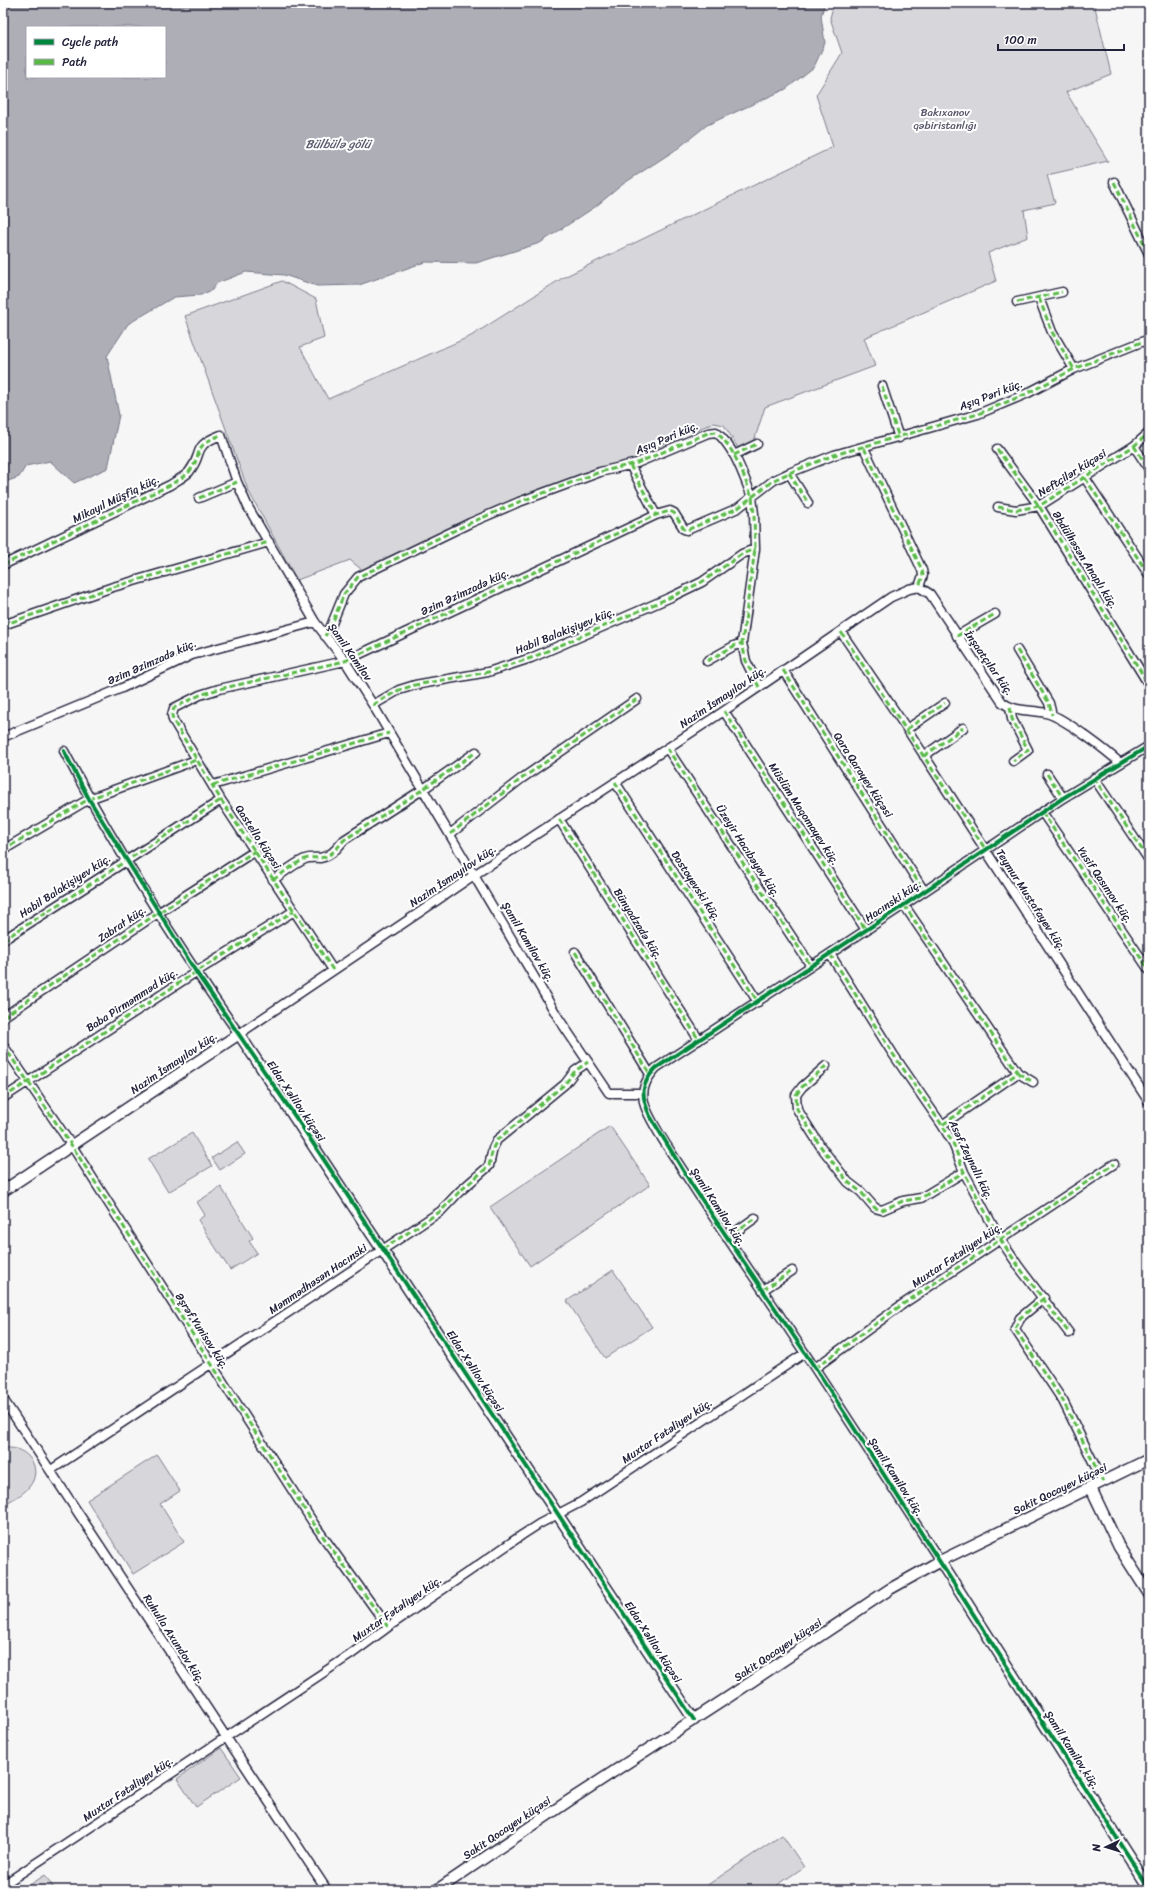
<svg xmlns="http://www.w3.org/2000/svg" width="1152" height="1893" font-family="Sriracha,sans-serif">
	<rect width="100%" height="100%" fill="#f6f6f7"/>
	<filter id="ink" filterUnits="userSpaceOnUse"><feTurbulence type="fractalNoise" baseFrequency=".025" numOctaves="2"/><feDisplacementMap in="SourceGraphic" scale="8" xChannelSelector="R" yChannelSelector="G"/><feConvolveMatrix kernelMatrix="1 2 1 2 8 2 1 2 1" color-interpolation-filters="sRGB"/></filter>
	<g filter="url(#ink)">
		<!-- green -->
		<path fill="#d7d7db" stroke="#7c7c8b" d="M834,3H1094L1111,74L1066,92L1108,161L1047,175L1055,203L1024,210L1028,237L988,253L996,281L864,338L875,366L765,407L754,441L738,448L724,425L714,423L682,435L628,462L600,467L502,506L362,570L350,560L297,580L248,490L185,316L282,281L316,299L324,338L300,347L328,399L471,336L564,277L833,147L816,95L842,53L830,18Z
			M610,1126L650,1185L530,1266L490,1207Z
			M192,1133L212,1166L168,1192L148,1159Z
			M237,1142L245,1154L220,1170L212,1158Z
			M221,1187L253,1238L249,1241L257,1253L230,1270L198,1220L205,1215L197,1202Z
			M613,1270L652,1327L605,1358L567,1301Z
			M5,1448C28,1446 44,1469 29,1487C23,1495 11,1500 3,1505V1450Z
			M157,1455L180,1491L160,1504L184,1542L133,1574L87,1500Z
			M221,1748L241,1777L196,1807L177,1779Z
			M782,1835L804,1867L770,1890H700Z
			M45,1875L55,1890H22Z"/>
		<!-- water -->
		<path fill="#aeaeb7" stroke="#767685" fill-rule="evenodd" d="M3,3H825L821,16L825,43L814,67L786,89L707,125L677,149L623,184L595,207L540,243L476,263L425,262L359,285L317,286L284,275L246,272L217,283L212,290L201,295L174,297L128,324L107,356L119,415L108,468L74,483L50,461L26,466L19,477L3,483ZM27,27H165V77H27Z"/>
		<g fill="none" stroke-linecap="round" stroke-linejoin="round">
			<defs>
				<path id="minor" d="M1114,182L1149,254
					M1039,298L1052,332L1074,369
					M1017,302L1062,292
					M882,386L899,438
					M1134,446L1149,469
					M864,448L922,570L923,575L919,587
					M997,449L1039,506L1149,685
					M734,455L757,444
					M630,465L656,515
					M789,473L808,503
					M1085,478L1149,575
					M752,497L754,514L755,549L742,643L746,661L759,687
					M199,498L237,482
					M998,507L1016,510L1039,506L1134,446L1149,433
					M3,565L170,485C176,481 184,477 189,472C205,452 190,447 221,435L237,482L248,507L315,622L345,661L373,705L559,1019L609,1093H643
					M919,587L930,594L1002,702C1016,714 1035,708 1052,715C1070,723 1106,750 1120,763
					M3,625L113,587L269,542
					M841,632L907,729L1149,1102
					M325,636L331,626L344,594L358,577L470,523L519,502L600,472L637,463L708,433L716,432C735,448 743,475 752,497L774,480L789,473L834,455L978,414L1026,394L1074,369L1149,339
					M957,636L995,614
					M1017,650L1049,703L1052,715
					M707,661L734,646L742,643
					M783,670L924,891
					M373,705L399,690L415,685L488,672L531,658L671,597L702,582L742,554L755,549
					M1010,707L1012,719L1028,750L1013,761
					M724,711L866,930
					M907,729L945,703
					M3,737L122,688L192,655L315,622
					M667,748L811,966
					M64,751C116,849 175,943 239,1034L420,912L474,875L724,711L891,597L909,589L919,587
					M924,756L963,728
					M1047,774L1063,798
					M1094,778L1149,860
					M615,782L758,1002
					M213,785L389,733
					M1042,812L1149,970
					M559,819L699,1040
					M450,834L521,779L637,699
					M3,850L89,799L196,760
					M273,880C283,873 294,864 305,859C310,857 314,858 320,858C332,856 337,848 344,840L422,790L476,752
					M904,905L1018,1073L942,1125
					M3,940L221,800
					M575,952L650,1074
					M830,954L893,1054L942,1125L953,1143L964,1172L1000,1239L1019,1267L1069,1333
					M333,970L221,800L173,720L172,715L174,708L200,695L219,689L345,661L656,515L670,511L674,513L684,529L687,530L738,508L752,497
					M3,1017L158,913L255,851
					M3,1045L72,1146L314,1524L388,1627
					M826,1066L802,1087L796,1095L797,1109L821,1147L848,1182L861,1192L875,1208L882,1210L903,1201L921,1198L964,1172
					M1018,1073L1033,1082
					M3,1098L196,972L294,911
					M727,1238L755,1218
					M763,1290L792,1271
					M1044,1298L1020,1318L1015,1329L1063,1401L1103,1482
					M815,1368L903,1304L1114,1164
					M3,1399L327,1890
					M51,1470L441,1211L459,1192L489,1166L493,1148L497,1140L565,1084L575,1071L588,1062
					M940,1561C881,1470 823,1379 762,1289C735,1249 707,1208 680,1166C668,1147 653,1127 645,1106C640,1090 646,1079 656,1068L904,905L1063,798L1149,746
					M3,1885L350,1655L388,1627L522,1535L539,1524L581,1502L805,1353"/>
				<path id="tertiary" d="M3,1191L239,1034L694,1720
					M1091,1488L1119,1547L1149,1594
					M940,1561L1149,1888
					M437,1890L570,1800L730,1696L890,1589L940,1561L1149,1459"/>
			</defs>
			<!-- minor casing -->
			<use href="#minor" stroke="#22223b" stroke-width="11"/>
			<!-- tertiary casing -->
			<use href="#tertiary" stroke="#22223b" stroke-width="13"/>
			<!-- minor -->
			<use href="#minor" stroke="#fff" stroke-width="8"/>
			<!-- tertiary -->
			<use href="#tertiary" stroke="#fff" stroke-width="10"/>
			<!-- quiet -->
			<path stroke="#58b947" stroke-width="3" stroke-dasharray="6 3" stroke-linecap="butt" d="M1114,182L1149,254
				M1039,298L1052,332L1074,369
				M1017,302L1062,292
				M882,386L899,438
				M1134,446L1149,469
				M864,448L922,570L923,575L919,587
				M997,449L1039,506L1149,685
				M734,455L757,444
				M630,465L656,515
				M789,473L808,503
				M1085,478L1149,575
				M752,497L754,514L755,549L742,643L746,661L759,687
				M199,498L237,482
				M998,507L1016,510L1039,506L1134,446L1149,433
				M3,565L170,485C176,481 184,477 189,472C205,452 190,447 221,435
				M3,625L113,587L269,542
				M841,632L986,850
				M325,636L331,626L344,594L358,577L470,523L519,502L600,472L637,463L708,433L716,432C735,448 743,475 752,497L774,480L789,473L834,455L978,414L1026,394L1074,369L1149,339
				M957,636L995,614
				M1017,650L1049,703L1052,715
				M707,661L734,646L742,643
				M783,670L924,891
				M373,705L399,690L415,685L488,672L531,658L671,597L702,582L742,554L755,549
				M1010,707L1012,719L1028,750L1013,761
				M724,711L866,930
				M907,729L945,703
				M667,748L811,966
				M924,756L963,728
				M1047,774L1063,798
				M1094,778L1149,860
				M615,782L758,1002
				M213,785L389,733
				M1042,812L1149,970
				M559,819L699,1040
				M450,834L521,779L637,699
				M3,850L89,799L196,760
				M273,880C283,873 294,864 305,859C310,857 314,858 320,858C332,856 337,848 344,840L422,790L476,752
				M904,905L1018,1073L942,1125
				M3,940L221,800
				M575,952L650,1074
				M830,954L893,1054L942,1125L953,1143L964,1172L1000,1239L1019,1267L1069,1333
				M333,970L221,800L173,720L172,715L174,708L200,695L219,689L345,661L656,515L670,511L674,513L684,529L687,530L738,508L752,497
				M3,1017L158,913L255,851
				M3,1045L72,1146L314,1524L388,1627
				M826,1066L802,1087L796,1095L797,1109L821,1147L848,1182L861,1192L875,1208L882,1210L903,1201L921,1198L964,1172
				M1018,1073L1033,1082
				M3,1098L196,972L294,911
				M727,1238L755,1218
				M383,1249L441,1211L459,1192L489,1166L493,1148L497,1140L565,1084L575,1071L588,1062
				M763,1290L792,1271
				M1044,1298L1020,1318L1015,1329L1063,1401L1103,1482
				M815,1368L903,1304L1114,1164"/>
			<defs>
				<path id="cycleway" d="M1149,746L1063,798L904,905L656,1068C640,1084 641,1096 650,1116L692,1185L820,1375L1149,1888
					M64,751L89,799L196,972L301,1125L694,1720"/>
			</defs>
			<!-- cycleway casing -->
			<use href="#cycleway" stroke="#fff" stroke-width="6"/>
			<!-- cycleway -->
			<use href="#cycleway" stroke="#00873e" stroke-width="4"/>
		</g>
	</g>
	<g text-anchor="middle" dominant-baseline="central" stroke-width="4" stroke-linejoin="round" paint-order="stroke">
		<!-- park labels -->
		<g font-size="11" fill="#58586b" stroke="#fff">
			<text x="945" y="112">Bakıxanov<tspan x="945" dy="13">qəbiristanlığı</tspan></text>
		</g>
		<!-- street labels -->
		<g font-size="11" fill="#22223b" stroke="#fff">
			<text transform="translate(991 395) rotate(-21)">Aşıq Pəri küç.</text>
			<text transform="translate(667 438) rotate(-23)">Aşıq Pəri küç.</text>
			<text transform="translate(1072 473) rotate(-32)">Neftçilər küçəsi</text>
			<text transform="translate(116 499) rotate(-26)">Mikayıl Müşfiq küç.</text>
			<text transform="translate(1085 560) rotate(58)">Əbdülhəsən Anaplı küç.</text>
			<text transform="translate(465 592) rotate(-25)">Əzim Əzimzadə küç.</text>
			<text transform="translate(565 631) rotate(-22)">Habil Balakişiyev küç.</text>
			<text transform="translate(350 652) rotate(55)">Şamil Kamilov</text>
			<text transform="translate(152 662) rotate(-24)">Əzim Əzimzadə küç.</text>
			<text transform="translate(989 663) rotate(55)">İnşaatçılar küç.</text>
			<text transform="translate(723 697) rotate(-34)">Nazim İsmayılov küç.</text>
			<text transform="translate(863 775) rotate(57)">Qara Qarayev küçəsi</text>
			<text transform="translate(804 814) rotate(57)">Müslüm Maqomayev küç.</text>
			<text transform="translate(258 837) rotate(57)">Qastello küçəsi</text>
			<text transform="translate(748 851) rotate(57)">Üzeyir Hacıbəyov küç.</text>
			<text transform="translate(453 876) rotate(-34)">Nazim İsmayılov küç.</text>
			<text transform="translate(1105 885) rotate(56)">Yusif Qasımov küç.</text>
			<text transform="translate(65 886) rotate(-33)">Habil Balakişiyev küç.</text>
			<text transform="translate(696 886) rotate(57)">Dostoyevski küç.</text>
			<text transform="translate(1031 900) rotate(57)">Teymur Mustafayev küç.</text>
			<text transform="translate(893 901) rotate(-34)">Hacınski küç.</text>
			<text transform="translate(122 924) rotate(-34)">Zabrat küç.</text>
			<text transform="translate(638 924) rotate(58)">Bünyadzadə küç.</text>
			<text transform="translate(528 942) rotate(59)">Şamil Kamilov küç.</text>
			<text transform="translate(132 1000) rotate(-33)">Baba Pirməmməd küç.</text>
			<text transform="translate(174 1063) rotate(-34)">Nazim İsmayılov küç.</text>
			<text transform="translate(296 1101) rotate(56)">Eldar Xəlilov küçəsi</text>
			<text transform="translate(971 1160) rotate(64)">Asəf Zeynallı küç.</text>
			<text transform="translate(718 1207) rotate(57)">Şamil Kamilov küç.</text>
			<text transform="translate(957 1255) rotate(-34)">Muxtar Fətəliyev küç.</text>
			<text transform="translate(318 1279) rotate(-34)">Məmmədhəsən Hacınski</text>
			<text transform="translate(202 1331) rotate(57)">Əşrəf Yunisov küç.</text>
			<text transform="translate(475 1371) rotate(57)">Eldar Xəlilov küçəsi</text>
			<text transform="translate(667 1431) rotate(-34)">Muxtar Fətəliyev küç.</text>
			<text transform="translate(896 1477) rotate(57)">Şamil Kamilov küç.</text>
			<text transform="translate(1060 1489) rotate(-26)">Sakit Qocayev küçəsi</text>
			<text transform="translate(397 1609) rotate(-35)">Muxtar Fətəliyev küç.</text>
			<text transform="translate(174 1639) rotate(57)">Ruhulla Axundov küç.</text>
			<text transform="translate(653 1642) rotate(57)">Eldar Xəlilov küçəsi</text>
			<text transform="translate(778 1650) rotate(-34)">Sakit Qocayev küçəsi</text>
			<text transform="translate(1072 1750) rotate(57)">Şamil Kamilov küç.</text>
			<text transform="translate(128 1789) rotate(-34)">Muxtar Fətəliyev küç.</text>
			<text transform="translate(507 1828) rotate(-34)">Sakit Qocayev küçəsi</text>
		</g>
		<!-- water labels -->
		<g font-size="12" font-style="italic" fill="#5a5a6d" stroke="#fff">
			<text x="338" y="144">Bülbülə gölü</text>
		</g>
	</g>
	<!-- margin -->
	<rect width="1152" height="1893" fill="none" stroke="#fff" stroke-width="16"/>
	<rect x="8" y="8" width="1136" height="1877" fill="none" stroke="#22223b" stroke-width="1.5" filter="url(#ink)"/>
	<!-- legend -->
	<rect x="26" y="26" width="140" height="52" fill="#ffffff" stroke="#a7a7b1"/>
	<rect x="34" y="39" width="20" height="6" fill="#00873e" stroke="#a7a7b1"/>
	<text x="62" y="46" font-size="12" fill="#22223b">Cycle path</text>
	<rect x="34" y="59" width="20" height="6" fill="#58b947" stroke="#a7a7b1"/>
	<text x="62" y="66" font-size="12" fill="#22223b">Path</text>
	<!-- north arrow -->
	<g transform="translate(1106 1847) rotate(266)" stroke="#ffffff" stroke-width="3" paint-order="stroke">
	<path d="M0-3L7 15L0 10L-7 15Z" fill="#22223b"/>
	<text y="-6" font-size="11" font-weight="bold" text-anchor="middle" fill="#22223b">N</text>
	</g>
	<!-- scale -->
	<path d="M998 44v6h126v-6" fill="none" stroke="#22223b" stroke-width="2"/>
	<text x="1004" y="44" font-size="12" fill="#22223b" stroke="#ffffff" stroke-width="3" paint-order="stroke">100 m</text>
</svg>
